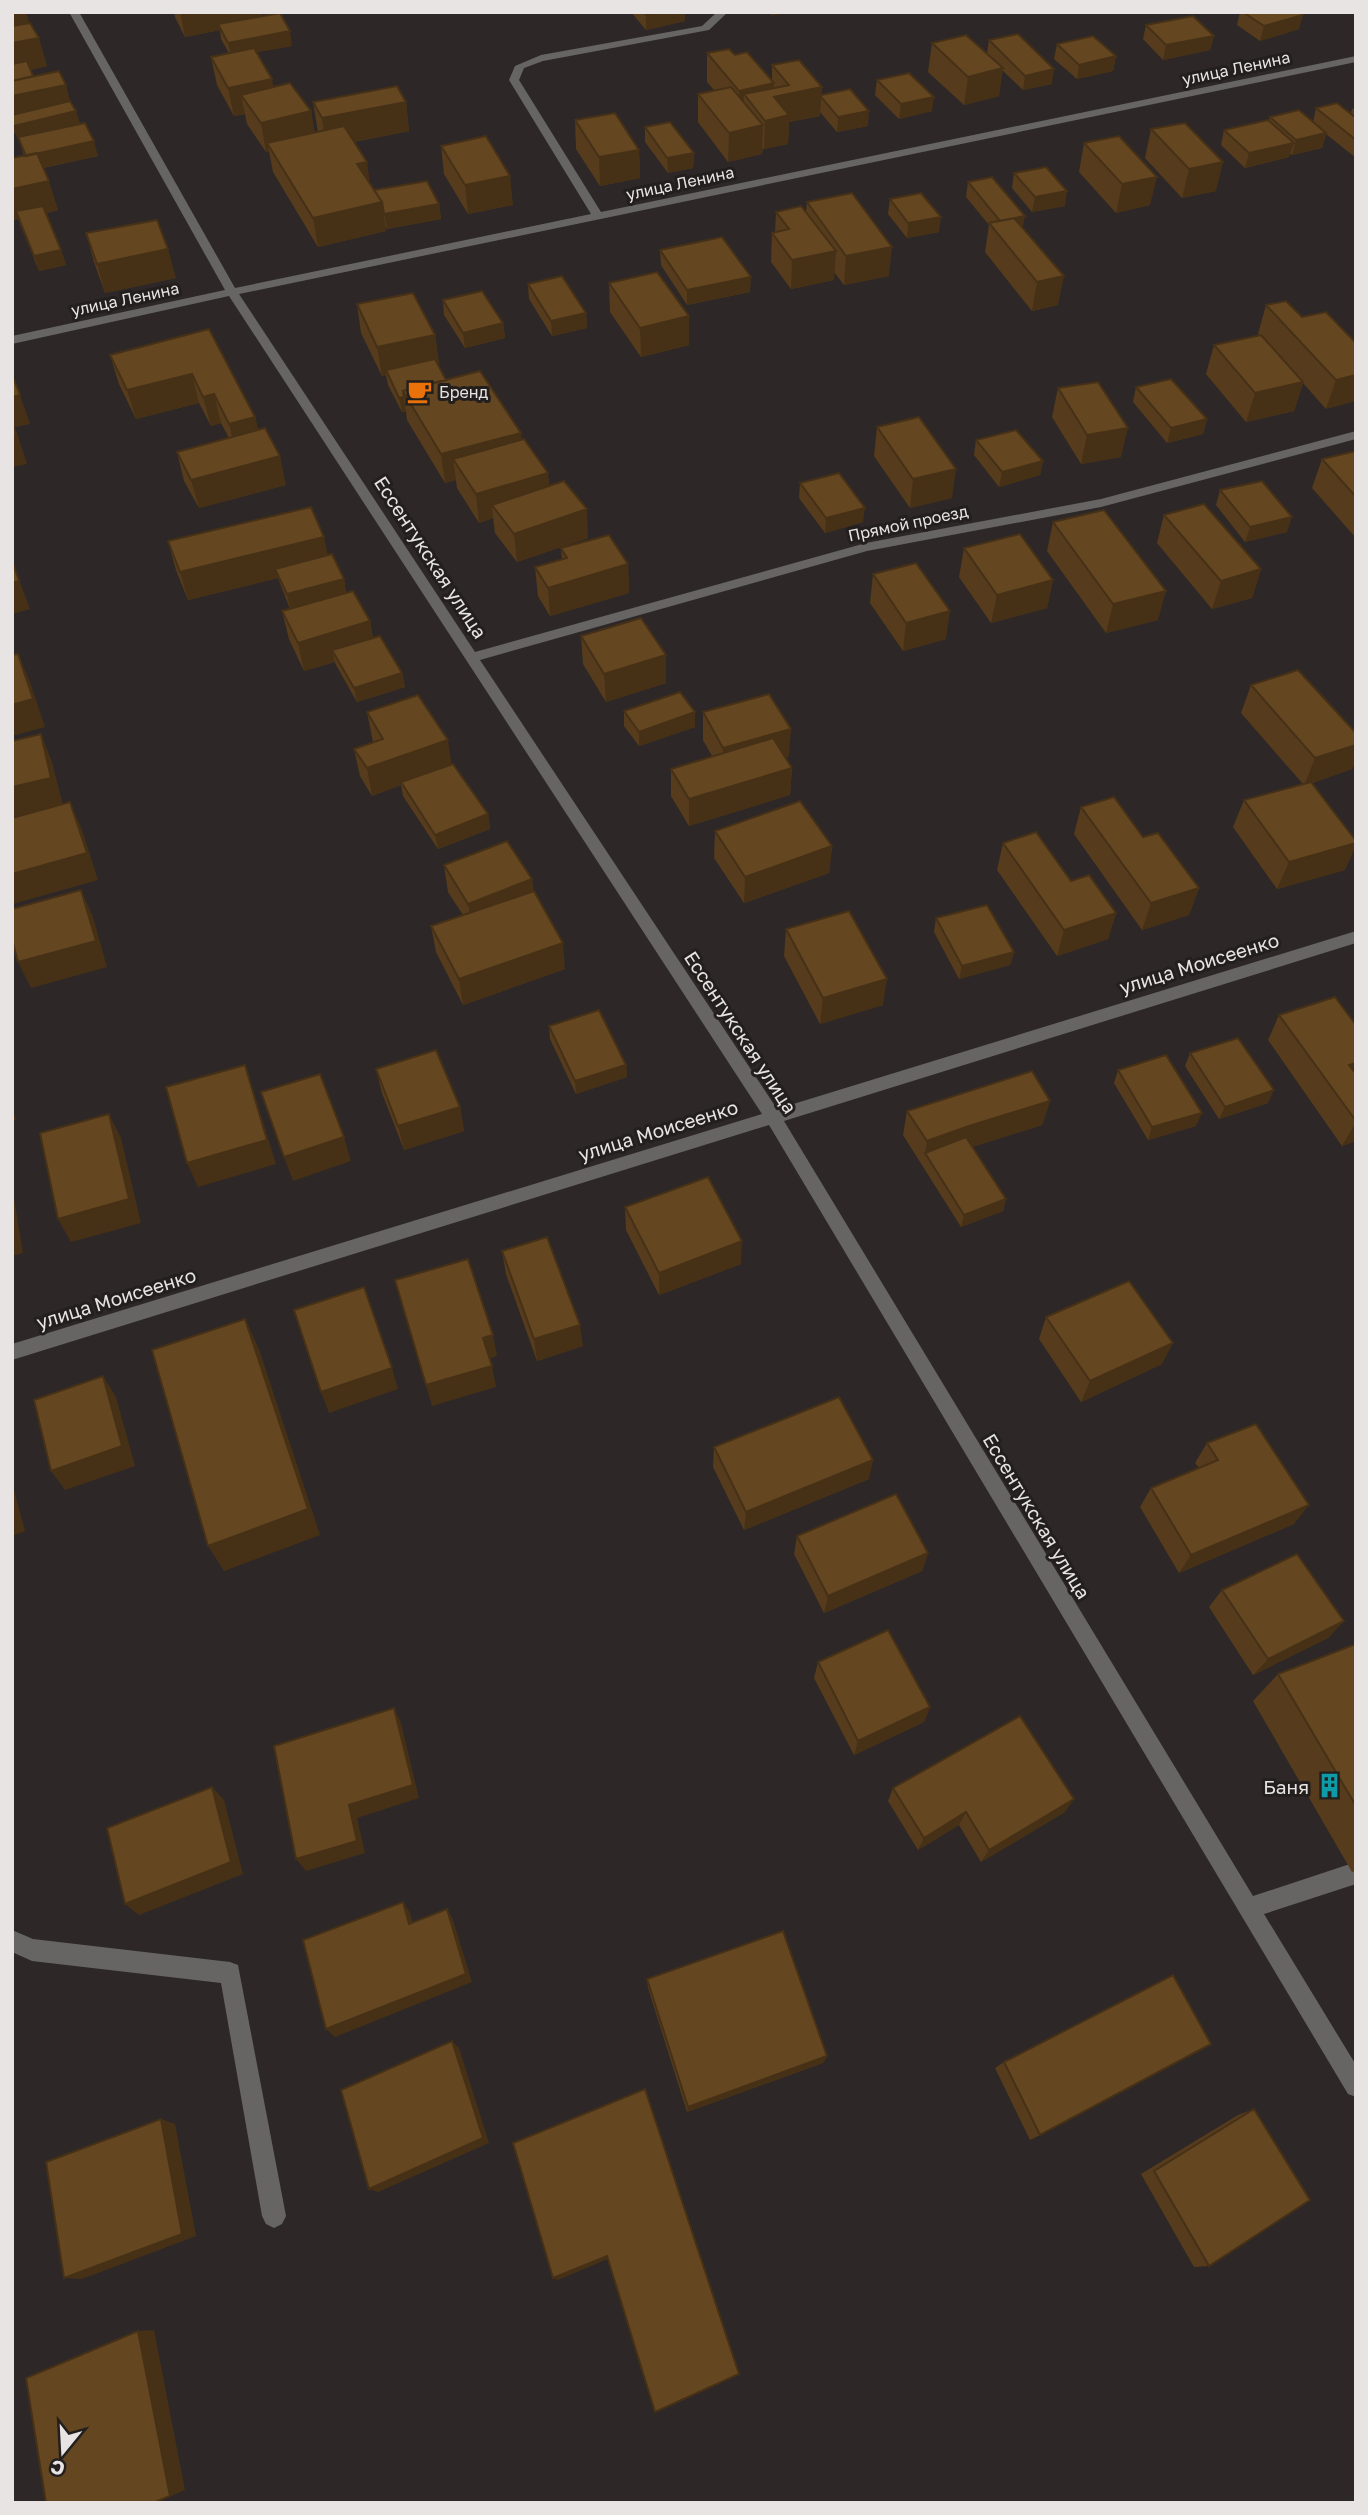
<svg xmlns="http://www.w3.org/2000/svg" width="1368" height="2515" font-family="'Golos Text',sans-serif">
	<rect width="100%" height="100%" fill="#2d2827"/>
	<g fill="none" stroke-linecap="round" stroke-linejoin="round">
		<!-- street -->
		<path fill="#666563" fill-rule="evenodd" d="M69,12H79L235,288L591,214L509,80L515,66L541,55L702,26L717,12H728L709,30L543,61L524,68L519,80L601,212L1356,56V62L239,294L475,652L866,543L1101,499L1356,431V439L1101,507L867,551L480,660L777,1109L1356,931V943L784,1121L1253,1896L1356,1862V1884L1264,1914L1356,2065V2097L1348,2094L769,1125L12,1360V1344L762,1114L229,296L12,344V336L225,290Z
			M12,1930L33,1939L230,1962L238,1965L286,2216L282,2224L274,2228L266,2224L262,2216L221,1983L32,1961L12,1952Z"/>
	</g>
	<!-- wall -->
	<path fill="#563c1c" d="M12,12H26L29,23L47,66L30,70L33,76L70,101L80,124L98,156L43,168L58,210L46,213L61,250L66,265L39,271L18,219L12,220V158L24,156L19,140L12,128Z
		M174,12H261L262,16L292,46L257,52L274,87L311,111L314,132H318L313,102H406L409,131L354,142L370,185L374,190L439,204L441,219L387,229L385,226L386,231L318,247L273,172L269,151L266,152L247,124L245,114L234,116L217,85L211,57L229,53L221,39L220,30L185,37L175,17Z
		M631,12H685V21L646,30Z
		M1240,12H1300L1299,29L1260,41L1237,25Z
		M1146,25L1214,36L1210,50L1163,60L1143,39Z
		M989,40L1052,84L1023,90L1002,70L999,96L964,105L928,72L932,43L987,54Z
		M1057,44L1116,56L1113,71L1077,79L1054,59Z
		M707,53L735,55L772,81V65L822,87L821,95L868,126L837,132L820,112V116L789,122L788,144L764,149L763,148L762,154L728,162L698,122V94L714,90L707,82Z
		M877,80L932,111L899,119L875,95Z
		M1316,108L1351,114L1352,109L1356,108V158L1326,134L1322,148L1292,155L1290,154L1289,157L1245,168L1221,145L1224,130L1269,120L1270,117L1313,122Z
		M575,120L639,150L640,178L600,186L576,149Z
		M645,127L694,153L693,168L668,173L645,142Z
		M1151,129L1216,191L1182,198L1145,158Z
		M1084,143L1150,205L1116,213L1079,172Z
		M441,146L513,205L468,214L444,174Z
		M1014,173L1065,206L1032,212L1012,188Z
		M968,182L1023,228L1058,305L1032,311L985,252L989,225L966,197Z
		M890,199L939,232L907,238L888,214Z
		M807,202L889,276L844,285L834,272V280L791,289L771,262L772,233L775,232L776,212H806Z
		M86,233L176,278L105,293L94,262Z
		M660,250L750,292L687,305L661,265Z
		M609,283L689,345L641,357L610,312Z
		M528,284L586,313L587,328L552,336L529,299Z
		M443,300L503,323L505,338L465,348L444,315Z
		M357,304L435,335L439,364H438L446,380L521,433V440L548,473L549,486L588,538L517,562L495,533L493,518L479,523L457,488L456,480L445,483L407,420L406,412H402L388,385L386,375L382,376L361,333Z
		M1266,305L1302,317L1356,343L1326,409L1303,383L1294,411L1246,422L1206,374L1214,345L1259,335L1258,334Z
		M209,329L255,417L258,430L286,485L199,508L184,481L177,452L229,438L221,423L211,426L199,403L136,419L119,384L110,355Z
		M1136,387L1207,419L1203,434L1167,443L1133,402Z
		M1058,388L1121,457L1081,464L1052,417Z
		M877,427L952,498L910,508L874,456Z
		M976,440L1043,461L1040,475L999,487L974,455Z
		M1356,451V538L1312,488L1322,459Z
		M800,483L863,522L825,533L799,498Z
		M1220,490L1287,532L1245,542L1216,505Z
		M1164,515L1261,569L1252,598L1212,609L1157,543Z
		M1053,522L1158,620L1106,633L1047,551Z
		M168,541L328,555L344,579L346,593L370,621L373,638L402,673L405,687L357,702L336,665L335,662L304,671L289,639L282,611L290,609L278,578L188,600L176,570Z
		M561,548L628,564L629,593L550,616L538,596L535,567L562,560Z
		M964,548L1053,580L1047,608L991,623L959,577Z
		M873,574L946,639L903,651L870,603Z
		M581,636L666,655V683L606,702L583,664Z
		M1251,685L1352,769L1312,783L1345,870L1277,889L1233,827L1244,800L1303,784L1241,713Z
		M624,711L695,727L639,746L624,726Z
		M367,712L451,765L488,814L490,829L438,849L403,796L401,785L372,796L360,776L354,749L373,742Z
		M703,712L789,756L786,757L792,768L790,795L689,826L671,796V769L712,756L703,740Z
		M1081,807L1143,837L1199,888L1189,915L1142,930L1074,834Z
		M715,831L832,846L829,873L744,903L714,858Z
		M1003,843L1071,881L1116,913L1108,939L1057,956L997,870Z
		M444,865L532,879L533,891L565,969L463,1005L436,952L431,926L463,915L448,892Z
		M936,918L1014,952L1010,965L959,979L934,932Z
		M786,929L883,1005L820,1024L784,956Z
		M1279,1015L1356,1025V1141L1342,1146L1268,1040Z
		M549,1026L626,1065L627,1077L576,1094L550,1039Z
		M1190,1053L1268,1103L1219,1119L1185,1066Z
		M376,1069L460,1107L464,1131L404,1150L382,1093Z
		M1118,1070L1196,1126L1148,1140L1114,1083Z
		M1050,1101L1042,1125L972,1147L1006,1199L1003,1211L961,1227L903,1135L907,1111Z
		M625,1207L741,1264L659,1295L626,1230Z
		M502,1251L583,1346L537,1361L506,1274Z
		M1046,1317L1162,1364L1081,1402L1039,1339Z
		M1207,1443L1294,1524L1179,1573L1140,1507L1151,1488L1199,1468L1195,1463Z
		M714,1447L869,1479L744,1530L713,1467Z
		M797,1536L928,1553L922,1571L824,1613L794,1554Z
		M1222,1590L1344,1621L1328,1638L1253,1675L1209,1607Z
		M1356,1644V1871L1352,1872L1253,1701L1278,1674Z
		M818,1662L930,1707L924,1722L854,1755L814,1678Z
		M893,1788L1065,1812L981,1862L959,1825L918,1850L888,1801Z
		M647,1979L827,2056L823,2063L687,2112L648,1988Z
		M1004,2062L1040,2135L1030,2140L995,2068Z
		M1254,2109L1209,2266L1194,2267L1141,2174L1238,2115Z"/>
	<!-- shaded-wall -->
	<path fill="#463117" d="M12,12H26L33,36L12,40Z
		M180,12H261L263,22L218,24L220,30L185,37Z
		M658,12H685V21L646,30V15Z
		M772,12H788L771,16Z
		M1303,15L1299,29L1260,41L1264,26Z
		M290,31L292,46L231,57L228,43Z
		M1214,36L1210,50L1163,60L1166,45Z
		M39,38L47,66L12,74V43Z
		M1116,56L1113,71L1077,79L1079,65Z
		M1003,68L999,96L964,105L968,77Z
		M1054,69L1052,84L1023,90L1025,76Z
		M272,79L277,108L241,95L245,114L234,116L228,88Z
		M774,83L773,112L744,94L743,118L739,119V91Z
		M66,85L73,112L76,111L81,126L18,140L12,123V87Z
		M822,87L820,116L789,122L788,144L764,149L765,121L774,97Z
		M934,97L932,111L899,119L901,104Z
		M406,102L409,131L326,147L322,118Z
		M311,111L316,139L267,143L269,151L266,152L261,123Z
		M869,111L868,126L837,132L838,117Z
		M763,125L762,154L728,162L729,133Z
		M1326,133L1322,148L1292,155L1296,140Z
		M94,141L98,156L31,170L26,156Z
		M1294,143L1289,157L1245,168L1249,153Z
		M639,150L640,178L600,186L599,157Z
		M694,153L693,168L668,173L667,158Z
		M367,162L371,191L357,164Z
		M1223,162L1216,191L1182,198L1189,169Z
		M510,176L513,205L468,214L465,185Z
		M1157,177L1150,205L1116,213L1122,184Z
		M49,181L58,210L19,218L16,211L18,219L12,220V189Z
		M1067,191L1065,206L1032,212L1035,197Z
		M382,202L386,231L318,247L313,218Z
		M439,204L441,219L387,229L384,214Z
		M1025,216L1022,231L1000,221Z
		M941,217L939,232L907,238L908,223Z
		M892,247L889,276L844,285L846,256Z
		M168,249L176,278L105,293L97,264Z
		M61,250L66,265L39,271L34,256Z
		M836,251L834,280L791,289L792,260Z
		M1064,276L1058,305L1032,311L1037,282Z
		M751,277L750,292L687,305V290Z
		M586,313L587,328L552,336L551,321Z
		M689,316V345L641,357L640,328Z
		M503,323L505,338L465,348L463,333Z
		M435,335L439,364L388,375L386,370V375L382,376L377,347Z
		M192,374L199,403L136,419L127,390Z
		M1356,375V401L1326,409L1336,380Z
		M1303,382L1294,411L1246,422L1255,393Z
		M214,394L221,423L211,426L203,397Z
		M20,395L30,424L15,427L27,464L12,467V397Z
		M404,397L406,412H402L399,398Z
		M255,417L262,446L236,453L229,424Z
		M1207,419L1203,434L1167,443L1171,428Z
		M1128,428L1121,457L1081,464L1087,435Z
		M521,433L523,462L453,459L456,480L445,483L441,454Z
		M280,456L286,485L199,508L191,480Z
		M1043,461L1040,475L999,487L1002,472Z
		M956,469L952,498L910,508L913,479Z
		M548,473L550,502L492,505L493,518L479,523L476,494Z
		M865,508L863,522L825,533L826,518Z
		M587,509L588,538L517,562L514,534Z
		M1292,517L1287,532L1245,542L1250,527Z
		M324,537L330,566L275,569L278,578L188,600L180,572Z
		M12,560L30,609L12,614Z
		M628,564L629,593L550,616L548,588Z
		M1261,569L1252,598L1212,609L1221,581Z
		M344,579L346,594L290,609L287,594Z
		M1053,580L1047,608L991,623L997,595Z
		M1166,591L1158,620L1106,633L1113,604Z
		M950,611L946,639L903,651L906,623Z
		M370,621L375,650H332L335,662L304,671L298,643Z
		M18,654L30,682L45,727L12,736V705Z
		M666,655V683L606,702L604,674Z
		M402,673L405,687L357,702L354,688Z
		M695,712V727L639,746V732Z
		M791,729L789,756L723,775V748Z
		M41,734L52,762L63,805L12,817V787Z
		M448,740L452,768L401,782V785L372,796L367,768Z
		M1356,745V761L1352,769L1304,786L1315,758Z
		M792,768L790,795L689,826V799Z
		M70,802L82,830L98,880L13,904L12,902V874Z
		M488,814L490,829L438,849L435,835Z
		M1356,843V846L1345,870L1277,889L1289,862Z
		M832,846L829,873L744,903L745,877Z
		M532,879L535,905L472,930L468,904Z
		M1199,888L1189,915L1142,930L1151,903Z
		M81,890L93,917L107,967L31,988L18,962Z
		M1116,913L1108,939L1057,956L1064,930Z
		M563,943L565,969L463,1005L459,979Z
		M1014,952L1010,965L959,979L962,966Z
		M887,979L883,1005L820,1024L823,998Z
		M1356,1063V1083L1349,1065Z
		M245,1065L253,1090L276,1164L198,1187L187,1163Z
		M626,1065L627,1077L576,1094L575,1081Z
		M1274,1090L1268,1103L1219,1119L1225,1107Z
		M1050,1101L1042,1125L963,1150L925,1153L927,1141L969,1126Z
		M12,1107L16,1120L12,1121Z
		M460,1107L464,1131L404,1150L398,1126Z
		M1202,1113L1196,1126L1148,1140L1152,1127Z
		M109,1114L121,1138L141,1223L71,1242L58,1219Z
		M1356,1122V1141L1342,1146Z
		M344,1137L351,1161L293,1181L284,1157Z
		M12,1186L23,1253L12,1256Z
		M1006,1199L1003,1211L961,1227L964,1215Z
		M742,1241L741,1264L659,1295V1273Z
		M245,1319L259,1349L320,1535L224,1571L208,1546Z
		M580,1325L583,1346L537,1361L534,1339Z
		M493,1335L497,1356L487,1359L483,1338Z
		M1173,1343L1162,1364L1081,1402L1090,1381Z
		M492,1366L496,1387L432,1406L426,1385Z
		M392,1368L398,1389L329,1413L321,1392Z
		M103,1376L116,1397L135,1466L65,1490L51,1471Z
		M873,1460L869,1479L744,1530L746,1512Z
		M12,1483L25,1531L12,1536Z
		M1309,1505L1294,1524L1179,1573L1191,1555Z
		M928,1553L922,1571L824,1613L828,1596Z
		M1344,1621L1328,1638L1253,1675L1268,1659Z
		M930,1707L924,1722L854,1755L858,1741Z
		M394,1708L401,1723L419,1798L357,1818L365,1853L306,1871L296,1859L349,1805Z
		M212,1787L224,1800L243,1874L139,1915L125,1904Z
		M1074,1799L1065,1812L981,1862L989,1850Z
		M966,1812L959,1825L918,1850L924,1838Z
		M403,1902L410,1913L416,1934L409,1924Z
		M447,1909L453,1920L472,1982L335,2037L326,2029Z
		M452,2041L459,2048L489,2143L378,2192L369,2189Z
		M827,2056L823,2063L687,2112L688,2107Z
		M161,2119L175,2124L196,2236L82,2279L64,2278Z
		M607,2256L610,2258L558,2280L553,2278Z
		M154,2330L185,2490L155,2503H153L138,2331Z"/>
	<!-- building -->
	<path fill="#644621" stroke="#463117" stroke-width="2" d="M643,12H658L646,15Z
		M1243,12H1300L1303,15L1264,26Z
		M280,13L290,31L228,43L218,24Z
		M1193,16L1214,36L1166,45L1146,25Z
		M30,23L39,38L12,43V26Z
		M1018,34L1054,69L1025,76L989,40Z
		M966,35L1003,68L968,77L932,43Z
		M1093,36L1116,56L1079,65L1057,44Z
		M254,48L272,79L228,88L211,57Z
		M729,49L735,55L747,52L774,83L739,91L707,53Z
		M799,60L822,87L774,97L789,115L765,121L744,94L789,85L772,65Z
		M27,61L33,76L12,81V64Z
		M59,71L66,85L12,96V81Z
		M909,73L934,97L901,104L877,80Z
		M290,83L311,111L261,123L241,95Z
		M397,86L406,102L322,118L313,102Z
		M731,87L763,125L729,133L698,94Z
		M850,89L869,111L838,117L821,97V95Z
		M70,101L76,111L14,126L12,123V115Z
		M1337,103L1356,118V140L1316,108Z
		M1299,110L1326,133L1296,140L1270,117Z
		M615,113L639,150L599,157L575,120Z
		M1268,120L1294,143L1249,153L1224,130Z
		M670,122L694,153L667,158L645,127Z
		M85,123L94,141L26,156L18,137Z
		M1185,123L1223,162L1189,169L1151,129Z
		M344,126L367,162L357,164L382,202L313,218L267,143Z
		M486,136L510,176L465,185L441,146Z
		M1119,136L1157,177L1122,184L1084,143Z
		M37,153L49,181L12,189V158Z
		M1046,167L1067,191L1035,197L1014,173Z
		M992,177L1025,216L1000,221L968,182Z
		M427,181L439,204L384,214L382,202L374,190Z
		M852,193L892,247L846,256L807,202Z
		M921,193L941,217L908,223L890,199Z
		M43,206L61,250L34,256L16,211Z
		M801,206L836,251L792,260L772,233L789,229L776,212Z
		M1014,218L1064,276L1037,282L989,223Z
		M157,220L168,249L97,264L86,233Z
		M722,237L751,277L687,290L660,250Z
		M657,272L689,316L640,328L609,283Z
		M562,276L586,313L551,321L528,284Z
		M482,291L503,323L463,333L443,300Z
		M413,293L435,335L377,347L357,304Z
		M1286,301L1302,317L1326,312L1356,343V375L1336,380L1266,305Z
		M209,329L255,417L229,424L214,394L203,397L192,374L127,390L110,355Z
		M1261,335L1303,382L1255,393L1214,345Z
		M435,359L446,380L403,391L404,397L399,398L386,370Z
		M480,371L521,433L441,454L403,391Z
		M12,375L20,395L12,397Z
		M1171,379L1207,419L1171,428L1136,387Z
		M1098,382L1128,428L1087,435L1058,388Z
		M919,417L956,469L913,479L877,427Z
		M12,422L16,435L12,436Z
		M265,428L280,456L191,480L177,452Z
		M1016,430L1043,461L1002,472L976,440Z
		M524,439L548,473L476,494L453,459Z
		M1356,451V497L1322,459Z
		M839,473L865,508L826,518L800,483Z
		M564,481L587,509L514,534L492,505Z
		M1262,481L1292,517L1250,527L1220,490Z
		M1204,504L1261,569L1221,581L1164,515Z
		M311,507L324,537L180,572L168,541Z
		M1104,510L1166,591L1113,604L1053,522Z
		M1020,534L1053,580L997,595L964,548Z
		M609,535L628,564L548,588L535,567L567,558L561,548Z
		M332,554L344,579L287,594L275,569Z
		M12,561L19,581L12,583Z
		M916,563L950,611L906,623L873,574Z
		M353,591L370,621L298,643L282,611Z
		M641,618L666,655L604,674L581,636Z
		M380,636L402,673L354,688L332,650Z
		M18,654L33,699L12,705V655Z
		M1298,670L1356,733V745L1315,758L1251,685Z
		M680,692L695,712L639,732L624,711Z
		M769,694L791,729L723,748L703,712Z
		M418,695L448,740L367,768L354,749L383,739L367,712Z
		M41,734L51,778L12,787V741Z
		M773,738L792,768L689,799L671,769Z
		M453,764L488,814L435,835L401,782Z
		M1311,782L1356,841V843L1289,862L1244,800Z
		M1114,797L1143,837L1158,833L1199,888L1151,903L1081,807Z
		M800,801L832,846L745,877L715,831Z
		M70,802L87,853L12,874V818Z
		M1036,832L1071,881L1089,875L1116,913L1064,930L1003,843Z
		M507,841L532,879L468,904L444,865Z
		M81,890L96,941L18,962L12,939V909Z
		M534,891L563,943L459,979L431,926Z
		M987,905L1014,952L962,966L936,918Z
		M849,911L887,979L823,998L786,929Z
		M1335,997L1356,1025V1063L1349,1065L1356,1074V1121L1279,1015Z
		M599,1010L626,1065L575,1081L549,1026Z
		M1238,1038L1274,1090L1225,1107L1190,1053Z
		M436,1050L460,1107L398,1126L376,1069Z
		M1166,1055L1202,1113L1152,1127L1118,1070Z
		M245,1065L267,1140L187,1163L166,1087Z
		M1032,1071L1050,1101L969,1126L927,1141L907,1111Z
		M320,1074L344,1137L284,1157L261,1092Z
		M109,1114L129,1199L58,1219L40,1133Z
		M966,1137L1006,1199L964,1215L925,1153Z
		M708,1177L742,1241L659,1273L625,1207Z
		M547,1237L580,1325L534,1339L502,1251Z
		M468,1259L493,1335L483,1338L492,1366L426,1385L395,1280Z
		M1129,1281L1173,1343L1090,1381L1046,1317Z
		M364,1287L392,1368L321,1392L294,1310Z
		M245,1319L308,1509L208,1546L152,1350Z
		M103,1376L122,1446L51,1471L34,1400Z
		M839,1397L873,1460L746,1512L714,1447Z
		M1256,1424L1309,1505L1191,1555L1151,1488L1218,1460L1207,1443Z
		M896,1494L928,1553L828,1596L797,1536Z
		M1297,1554L1344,1621L1268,1659L1222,1590Z
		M888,1630L930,1707L858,1741L818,1662Z
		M1356,1644V1806L1278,1674Z
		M394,1708L413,1785L349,1805L357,1841L296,1859L274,1746Z
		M1020,1716L1074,1799L989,1850L966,1812L924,1838L893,1788Z
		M212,1787L231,1862L125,1904L107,1828Z
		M403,1902L409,1924L447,1909L466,1974L326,2029L303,1940Z
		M783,1931L827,2056L688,2107L647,1979Z
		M1173,1975L1211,2044L1040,2135L1004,2062Z
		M452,2041L483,2138L369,2189L341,2090Z
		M645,2089L739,2374L655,2412L607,2256L553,2278L513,2143Z
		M1254,2109L1310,2200L1209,2266L1154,2171Z
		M161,2119L182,2234L64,2278L46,2162Z
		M138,2331L170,2496L153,2503H46L26,2378Z"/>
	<!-- icons -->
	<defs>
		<symbol id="cafe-bare" viewBox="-9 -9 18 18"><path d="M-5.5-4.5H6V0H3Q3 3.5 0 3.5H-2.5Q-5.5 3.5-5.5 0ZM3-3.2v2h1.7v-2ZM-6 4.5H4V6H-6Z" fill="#e8710a" stroke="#231f1d" stroke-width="2.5" paint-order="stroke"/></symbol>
		<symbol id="building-bare" viewBox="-9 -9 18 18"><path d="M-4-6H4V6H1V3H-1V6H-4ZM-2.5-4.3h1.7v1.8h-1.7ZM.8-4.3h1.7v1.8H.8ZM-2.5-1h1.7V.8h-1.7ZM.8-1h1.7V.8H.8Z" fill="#0f9aa8" stroke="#231f1d" stroke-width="2.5" paint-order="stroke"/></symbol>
	</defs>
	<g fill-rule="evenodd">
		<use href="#cafe-bare" x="402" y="374" width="35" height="35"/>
		<use href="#building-bare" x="1312" y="1768" width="35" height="35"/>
	</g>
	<g text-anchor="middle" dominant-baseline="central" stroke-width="6" stroke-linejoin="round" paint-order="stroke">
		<!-- far-street labels -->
		<g font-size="16" fill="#e7e4e3" stroke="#231f1d">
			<text transform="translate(1236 68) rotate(-12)">улица Ленина</text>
			<text transform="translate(680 183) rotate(-12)">улица Ленина</text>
			<text transform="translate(125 299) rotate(-12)">улица Ленина</text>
			<text transform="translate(908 523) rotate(-12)">Прямой проезд</text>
		</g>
		<!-- far-poi labels -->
		<g font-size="16" fill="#e7e4e3" stroke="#231f1d" text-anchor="start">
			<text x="439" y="392">Бренд</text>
		</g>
		<!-- street labels -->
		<g font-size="19" fill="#e7e4e3" stroke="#231f1d">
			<text transform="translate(431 557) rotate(57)">Ессентукская улица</text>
			<text transform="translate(1199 963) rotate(-17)">улица Моисеенко</text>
			<text transform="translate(741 1032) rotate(57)">Ессентукская улица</text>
			<text transform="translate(658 1130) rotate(-17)">улица Моисеенко</text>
			<text transform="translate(116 1298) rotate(-17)">улица Моисеенко</text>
			<text transform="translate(1037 1516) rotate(59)">Ессентукская улица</text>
		</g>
		<!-- poi labels -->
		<g font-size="19" fill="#e7e4e3" stroke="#231f1d" text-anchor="end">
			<text x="1309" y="1786">Баня</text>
		</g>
	</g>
	<!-- border -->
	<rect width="1368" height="2515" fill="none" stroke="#e7e4e3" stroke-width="28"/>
	<!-- north arrow -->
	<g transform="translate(63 2452) rotate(198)" stroke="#231f1d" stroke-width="5" paint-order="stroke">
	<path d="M0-5L12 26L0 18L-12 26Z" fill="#e7e4e3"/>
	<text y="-10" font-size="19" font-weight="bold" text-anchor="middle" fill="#e7e4e3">С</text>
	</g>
</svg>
